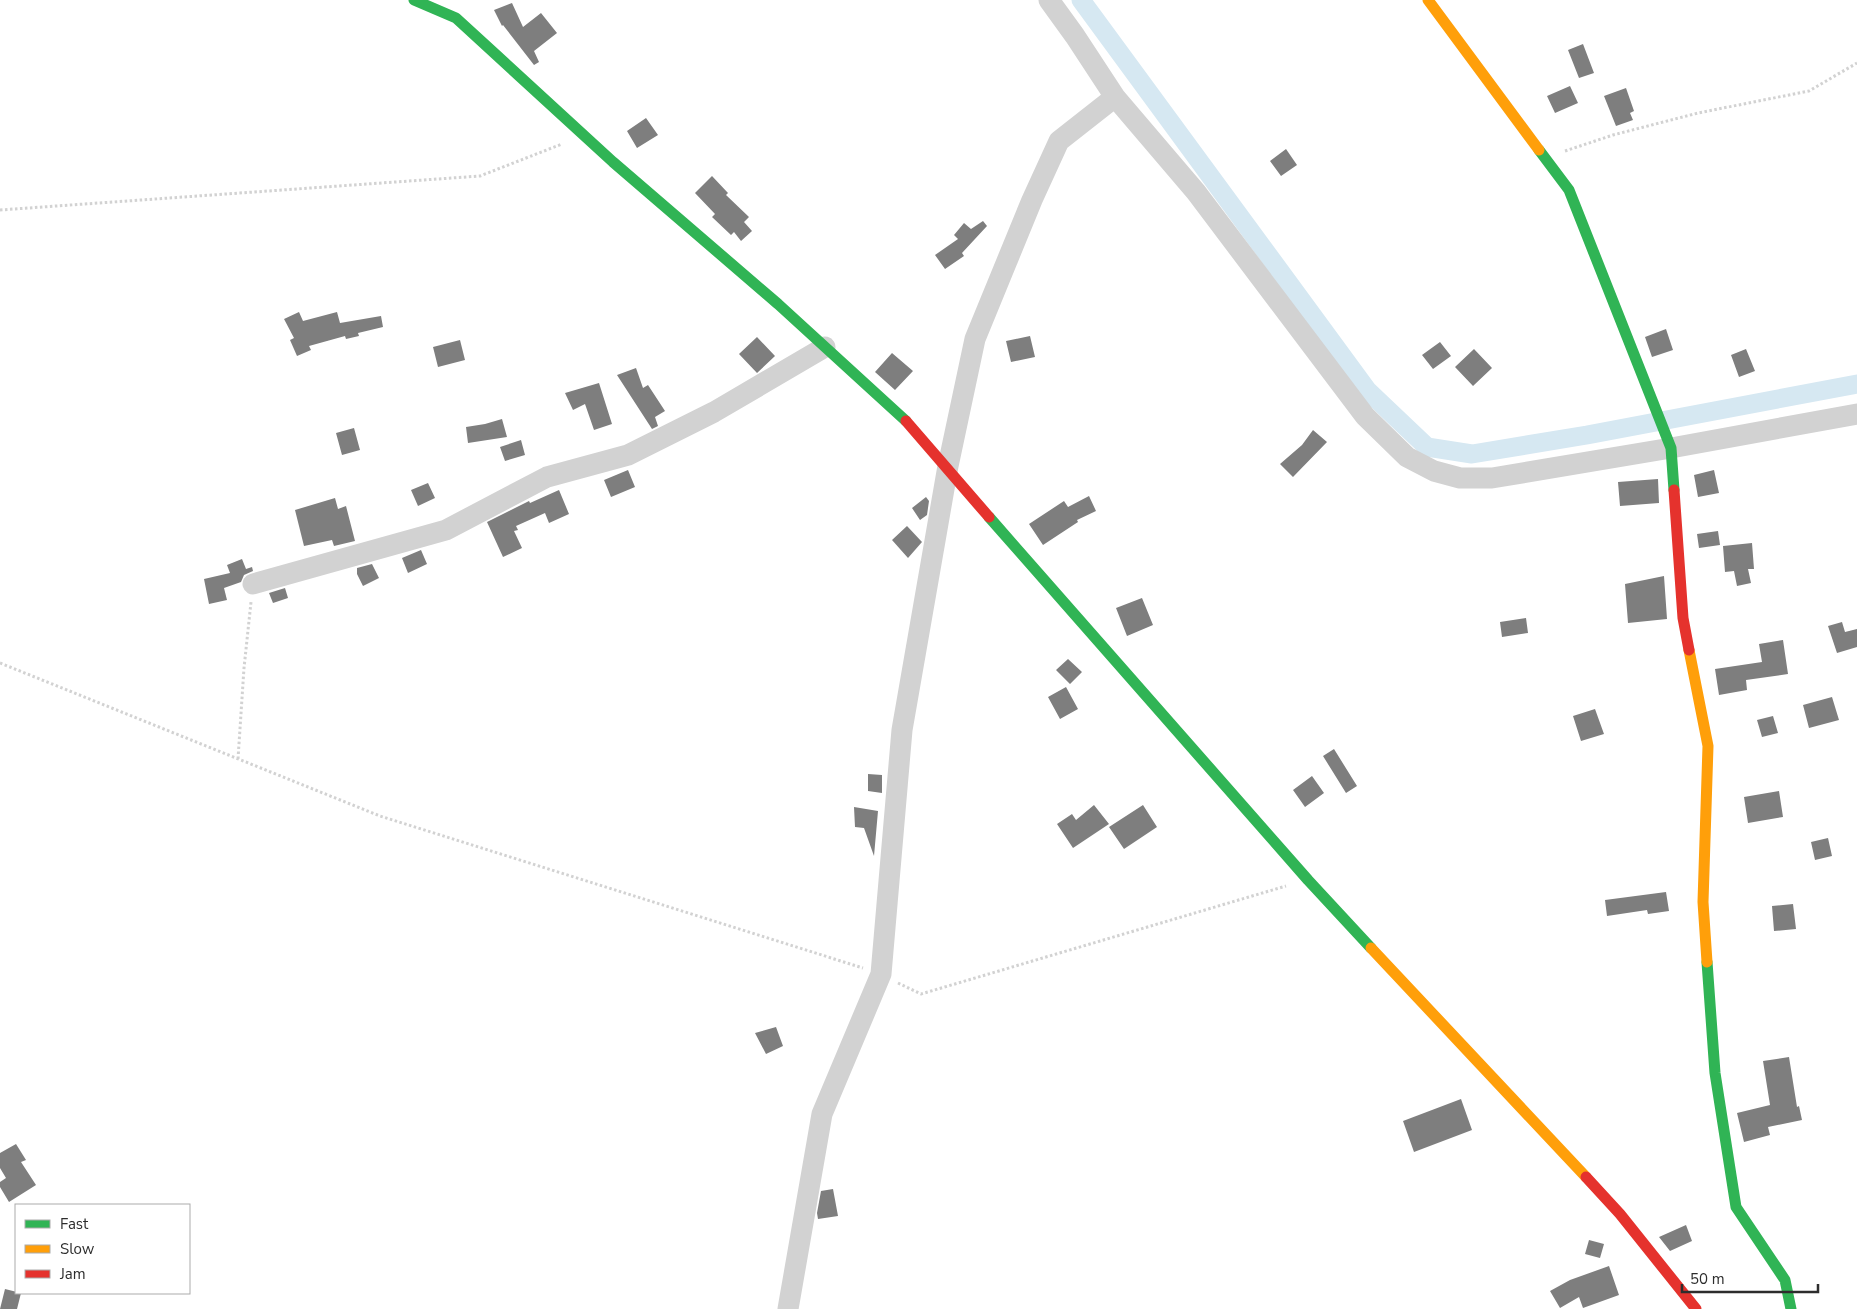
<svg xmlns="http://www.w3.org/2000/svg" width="1857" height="1309" font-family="'Nunito Sans',sans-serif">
	<rect width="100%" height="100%" fill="#fff"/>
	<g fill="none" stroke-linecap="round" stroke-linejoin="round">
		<!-- canal -->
		<path stroke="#d6e8f2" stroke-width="19" d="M1081,0L1368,391L1427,447L1472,454L1587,435L1857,384"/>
	</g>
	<!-- building -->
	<path fill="#7e7e7e" d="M512,3L523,27L541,13L557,33L534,51L539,62L534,65L503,25L502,26L494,10Z
		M1583,44L1594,73L1579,78L1568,50Z
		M1570,86L1578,103L1555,113L1547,96Z
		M1626,88L1634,111L1630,113L1633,120L1616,126L1604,96Z
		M646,118L658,135L637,148L627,131Z
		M1286,149L1297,165L1281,176L1270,161Z
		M712,176L728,193L726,195L749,217L744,222L752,231L741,241L734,232L731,235L712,217L715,214L695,193Z
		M983,221L987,226L962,253L964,256L945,269L935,255L958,239L954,235L964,223L971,229Z
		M299,312L303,321L337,312L340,323L381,316L383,327L358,333L359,336L346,339L345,336L309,346L311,350L297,356L290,340L294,338L284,319Z
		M1666,329L1673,350L1652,357L1645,337Z
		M1030,336L1035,357L1011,362L1006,341Z
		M757,337L775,356L757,373L739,354Z
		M460,340L465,360L438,367L433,347Z
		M1440,342L1451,356L1433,369L1422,355Z
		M1474,349L1492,368L1473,386L1455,367Z
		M1746,349L1755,371L1739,377L1731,355Z
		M892,353L913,371L895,390L875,372Z
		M636,368L643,388L648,385L665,411L655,417L658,426L652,429L617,375Z
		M599,383L612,424L594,430L585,404L573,410L565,393Z
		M502,419L507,437L468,443L466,427L485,424Z
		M354,428L360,450L342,455L336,433Z
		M1313,430L1327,442L1293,477L1280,464L1302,445Z
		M521,440L525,455L505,461L500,447Z
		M628,470L635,487L611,497L604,480Z
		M1714,470L1719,493L1698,497L1694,475Z
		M1658,479L1659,503L1620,506L1618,482Z
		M428,483L435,498L418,506L411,490Z
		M559,490L569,514L549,523L545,513L516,526L518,530L514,531L522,548L503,557L487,522L529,501L530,503Z
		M1089,496L1096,511L1077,520L1078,522L1043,545L1029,524L1064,501L1068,507Z
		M926,497L929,501L927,515L920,520L912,508Z
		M335,498L338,509L346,506L355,541L334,546L332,540L304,546L295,510Z
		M907,526L922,542L908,558L892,540Z
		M1718,531L1720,545L1699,548L1697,534Z
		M1752,543L1754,569H1748L1751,583L1737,586L1734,571L1725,572L1723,546Z
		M421,550L427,564L408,573L402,558Z
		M242,559L246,569L252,567L253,571L244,575L241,582L224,588L227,600L209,604L204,579L230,573L227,565Z
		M372,564L379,578L363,586L357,574V568Z
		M1664,576L1667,619L1628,623L1625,584Z
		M285,588L288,598L273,603L269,593Z
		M1142,598L1153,625L1127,636L1116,608Z
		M1526,618L1528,633L1502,637L1500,622Z
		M1842,622L1845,632L1857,629V647L1837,653L1828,626Z
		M1783,640L1788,674L1746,680L1747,690L1719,695L1715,669L1762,662L1759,644Z
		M1068,659L1082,672L1070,684L1056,670Z
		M1066,687L1078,709L1060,719L1048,697Z
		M1832,697L1839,720L1809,728L1803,705Z
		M1595,709L1604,734L1581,741L1573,716Z
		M1773,716L1778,733L1762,737L1757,720Z
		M1334,749L1357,786L1346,793L1323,756Z
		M868,774L882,775V793L868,791Z
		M1312,776L1324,793L1305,807L1293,790Z
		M1779,791L1783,817L1748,823L1744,797Z
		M1094,805L1109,824L1073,848L1057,824L1072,814L1076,820Z
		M1143,805L1157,827L1124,849L1109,827Z
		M854,807L878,811L874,856L864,828L855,827Z
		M1828,838L1832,856L1815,860L1811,842Z
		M1666,892L1669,911L1648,914L1647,910L1607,916L1605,900Z
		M1793,904L1796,929L1774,931L1772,906Z
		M776,1027L783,1046L766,1054L755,1033Z
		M1789,1057L1797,1107L1799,1106L1802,1120L1768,1127L1770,1135L1744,1142L1737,1113L1770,1105L1763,1061Z
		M1461,1099L1472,1130L1414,1152L1403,1121Z
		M16,1144L26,1160L21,1162L36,1185L9,1202L0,1187V1182L6,1178L0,1168V1153Z
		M833,1189L838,1216L818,1219L817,1213L821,1191Z
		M1686,1225L1692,1241L1670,1251L1659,1237Z
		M1589,1240L1604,1244L1600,1258L1585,1254Z
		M1609,1266L1619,1295L1583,1308L1579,1297L1560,1308L1550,1291L1570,1280Z
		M5,1289L21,1293L17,1309H0Z"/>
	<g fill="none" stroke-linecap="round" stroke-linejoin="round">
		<!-- path -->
		<path stroke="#d2d2d2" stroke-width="3" stroke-dasharray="2.5 2.5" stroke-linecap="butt" d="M1565,151L1613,135L1698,113L1809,91L1857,63
			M0,210L480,176L562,144
			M0,663L380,816L863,968
			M238,759L244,668L251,602
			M898,983L921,994L1286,886"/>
		<!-- street -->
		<path stroke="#d2d2d2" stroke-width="21" d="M1049,0L1075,36L1115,97L1196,192L1365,416L1407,457L1434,471L1460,478H1492L1671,448L1857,414
			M253,584L446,530L547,477L628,455L714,412L825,347
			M788,1309L822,1114L881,974L902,730L948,466L975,339L1032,200L1059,141L1115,97"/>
		<!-- fast -->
		<path stroke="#30b455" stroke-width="11" d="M414,0L456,18L613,162L778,304L906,421
			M1539,150L1569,190L1671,448L1674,490
			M989,517L1308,880L1371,948
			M1707,962L1715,1073L1736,1207L1785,1280L1791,1309"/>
		<!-- slow -->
		<path stroke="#ff9f0a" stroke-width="11" d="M1428,0L1539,150
			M1689,650L1708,746L1703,902L1707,962
			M1371,948L1586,1177"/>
		<!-- jam -->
		<path stroke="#e5322d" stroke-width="11" d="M906,421L989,517
			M1674,490L1683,618L1689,650
			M1586,1177L1620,1214L1696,1309"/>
	</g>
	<!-- legend -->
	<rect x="15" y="1204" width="175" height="90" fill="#ffffff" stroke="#ababab"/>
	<rect x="25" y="1220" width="25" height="8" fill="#30b455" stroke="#ababab"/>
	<text x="60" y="1229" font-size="15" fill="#2d2d2d">Fast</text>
	<rect x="25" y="1245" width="25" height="8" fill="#ff9f0a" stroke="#ababab"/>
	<text x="60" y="1254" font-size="15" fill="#2d2d2d">Slow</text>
	<rect x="25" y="1270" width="25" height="8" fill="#e5322d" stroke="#ababab"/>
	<text x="60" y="1279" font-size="15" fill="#2d2d2d">Jam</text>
	<!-- scale -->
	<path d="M1682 1284v8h136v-8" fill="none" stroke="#2d2d2d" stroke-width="2.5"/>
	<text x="1690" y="1284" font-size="15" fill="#2d2d2d" stroke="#ffffff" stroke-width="4" paint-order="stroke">50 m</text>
</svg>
